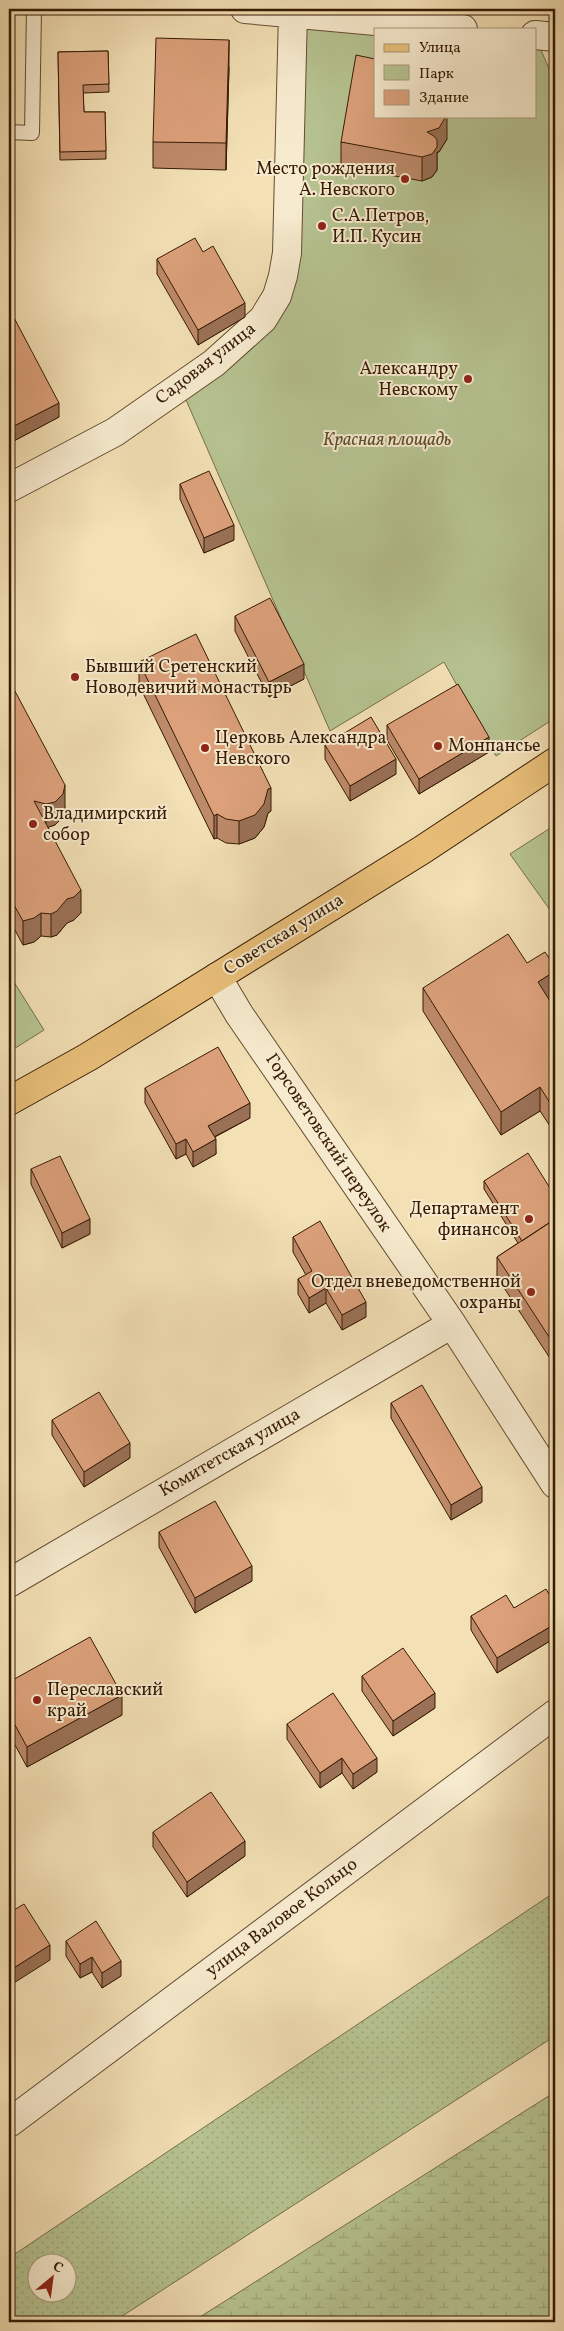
<svg xmlns="http://www.w3.org/2000/svg" width="564" height="2331" font-family="Vollkorn,serif">
	<defs>
		<pattern id="grass-dots" width="8" height="8" patternUnits="userSpaceOnUse" patternTransform="scale(1.25)"><rect width="8" height="8" fill="#b6c391"/><path d="M2 2h.1M6 6h.1" fill="none" stroke="#9da77b" stroke-width="1.8" stroke-linecap="round"/></pattern>
		<pattern id="wetland-marsh" width="20" height="14" patternUnits="userSpaceOnUse" patternTransform="scale(1.25)"><rect width="20" height="14" fill="#b6c391"/><path d="M1 5h8M5 5V1M11 12h8M15 12V8" fill="none" stroke="#9da77b"/></pattern>
	</defs>
	<rect width="100%" height="100%" fill="#f3e0b5"/>
	<filter id="stains"><feTurbulence type="fractalNoise" baseFrequency=".004" numOctaves="4"/><feColorMatrix values="0 0 0 0 .2 0 0 0 0 .09 0 0 0 0 .02 0 0 0 .5 -.17"/></filter>
	<radialGradient id="worn" r=".72"><stop offset=".6" stop-color="#630" stop-opacity="0"/><stop offset="1" stop-color="#630" stop-opacity=".3"/></radialGradient>
	<!-- grass -->
	<path fill="url(#grass-dots)" stroke="#766e4a" fill-rule="evenodd" d="M555,1892V2036L113,2322H9V2258ZM38,2264H68V2294H38Z"/>
	<!-- wetland -->
	<path fill="url(#wetland-marsh)" stroke="#766e4a" d="M555,2092V2322H192Z"/>
	<!-- park -->
	<path fill="#b6c391" stroke="#766e4a" d="M295,13L375,29V116H535V36L555,83V718L496,756L444,662L330,731L183,393L271,316Z
		M555,825V917L510,854Z
		M9,974L44,1030L9,1052Z"/>
	<g fill="none" stroke-linecap="round" stroke-linejoin="round">
		<defs>
			<path id="lane" d="M9,132L32,133L34,9"/>
			<path id="street" d="M245,9L463,29
				M535,35L555,37
				M9,488L115,432L214,363L263,319L277,296L283,276L287,253L293,12
				M217,977L239,1014L452,1324L555,1484
				M9,1583L452,1324
				M9,2123L555,1714"/>
			<path id="primary" d="M9,1101L88,1057L422,850L555,762"/>
		</defs>
		<!-- lane casing -->
		<use href="#lane" stroke="#654c30" stroke-width="16"/>
		<!-- street casing -->
		<use href="#street" stroke="#654c30" stroke-width="30"/>
		<!-- primary casing -->
		<use href="#primary" stroke="#361a03" stroke-width="30"/>
		<!-- lane -->
		<use href="#lane" stroke="#f7ebcf" stroke-width="14"/>
		<!-- street -->
		<use href="#street" stroke="#f7ebcf" stroke-width="28"/>
		<!-- primary -->
		<use href="#primary" stroke="#eac07a" stroke-width="28"/>
	</g>
	<!-- wall -->
	<path fill="#bd8a6a" stroke="#361a03" d="M9,18L14,46L13,111H9Z
		M108,51L109,92L83,93L84,112H105L106,159L60,160L58,52Z
		M229,67L226,170L153,168V142Z
		M447,139L439,152H437V170L432,177L422,181L341,166V142Z
		M203,252L245,317L198,345L157,274V259Z
		M9,313L59,417L10,443L9,441Z
		M180,484L234,540L204,553L180,499Z
		M235,616L304,679L269,697L235,631Z
		M139,662L271,811L268,813L264,827L255,838L239,844L226,843L217,838L214,839L139,685Z
		M9,680L65,808L63,817L55,825L48,827L81,913L74,920L67,923L57,935L51,937L41,936L34,942L23,945L9,919Z
		M387,725L489,752L419,794L387,740Z
		M325,745L396,774L350,801L325,759Z
		M423,988L548,998L555,1009L550,1126L540,1111L501,1135L423,1011Z
		M145,1088L250,1118L215,1137L216,1154L193,1167L186,1154L176,1159L145,1103Z
		M31,1169L90,1234L62,1248L31,1184Z
		M484,1181L555,1196V1366L497,1277V1257L518,1243L484,1189Z
		M293,1237L366,1317L342,1330L326,1303L309,1313L298,1294V1279L306,1275L293,1252Z
		M391,1403L482,1502L451,1520L391,1418Z
		M52,1420L130,1458L84,1487L52,1435Z
		M159,1532L252,1581L195,1613L159,1547Z
		M555,1604V1638L497,1673L471,1630V1616L514,1608Z
		M362,1676L435,1708L393,1736L362,1691Z
		M9,1682L122,1715L27,1767L9,1734Z
		M287,1724L377,1772L353,1789L342,1773L320,1788L287,1739Z
		M153,1832L245,1856L187,1897L153,1847Z
		M66,1941L121,1976L102,1988L92,1972L80,1978L66,1956Z"/>
	<!-- shaded-wall -->
	<path fill="#9a7156" stroke="#361a03" d="M14,19V46L13,111V85Z
		M229,40V67L226,170V143Z
		M447,116V139L439,152H437V170L432,177L422,181V157L427,132Z
		M245,303V317L198,345V330Z
		M59,403V417L10,443V428Z
		M234,525V540L204,553V538Z
		M304,664V679L269,697V682Z
		M489,737V752L419,794V779Z
		M396,759V774L350,801V786Z
		M65,785V808L63,817L55,825L46,828V804Z
		M271,788V811L268,813L264,827L255,838L239,844V821L268,789Z
		M217,814V838L214,839V816Z
		M81,890V913L74,920L67,923L57,935L51,937V914L67,899Z
		M41,913V936L34,942L23,945V921Z
		M555,971V994L538,1005V982Z
		M555,1076V1123L550,1126V1103L554,1077Z
		M540,1087V1111L501,1135V1112Z
		M250,1103V1118L208,1140V1126Z
		M186,1139V1154L176,1159V1144Z
		M216,1139V1154L193,1167V1152Z
		M90,1219V1234L62,1248V1233Z
		M326,1288V1303L309,1313V1298Z
		M366,1302V1317L342,1330V1315Z
		M130,1443V1458L84,1487V1472Z
		M482,1487V1502L451,1520V1505Z
		M252,1566V1581L195,1613V1598Z
		M555,1624V1638L497,1673V1658Z
		M435,1693V1708L393,1736V1721Z
		M122,1695V1715L27,1767V1747Z
		M342,1758V1773L320,1788V1773Z
		M377,1758V1772L353,1789V1774Z
		M245,1841V1856L187,1897V1882Z
		M50,1945V1960L9,1986V1971Z
		M92,1957V1972L80,1978V1964Z
		M121,1961V1976L102,1988V1973Z"/>
	<!-- building -->
	<path fill="#dca17b" stroke="#361a03" d="M9,18L14,19L13,85L9,84Z
		M156,38L229,40L226,143L153,142Z
		M108,51L109,84L83,85L84,112H105L106,151L60,152L58,52Z
		M356,55L375,59V116H446L439,128L427,132L434,136L437,140V147L432,154L422,157L341,142Z
		M195,238L203,252L213,246L245,303L198,330L157,259Z
		M11,312L59,403L10,428L9,426V313Z
		M209,471L234,525L204,538L180,484Z
		M270,598L304,664L269,682L235,616Z
		M196,634L271,788L268,789L264,804L255,815L239,821L226,819L217,814L214,816L139,662Z
		M9,680L65,785L63,794L55,802L46,804L34,801L81,890L74,897L67,899L57,911L51,914L41,913L34,918L23,921L9,896Z
		M458,684L489,737L419,779L387,725Z
		M371,717L396,759L350,786L325,745Z
		M508,934L527,963L545,952L555,967V971L538,982L555,1009V1076L554,1077L555,1078V1099L550,1103L540,1087L501,1112L423,988Z
		M218,1047L250,1103L208,1126L216,1139L193,1152L186,1139L176,1144L145,1088Z
		M528,1153L555,1196V1219L522,1241L484,1181Z
		M60,1156L90,1219L62,1233L31,1169Z
		M555,1219V1346L497,1257Z
		M320,1221L366,1302L342,1315L326,1288L309,1298L298,1279L312,1271L293,1237Z
		M422,1385L482,1487L451,1505L391,1403Z
		M99,1392L130,1443L84,1472L52,1420Z
		M215,1501L252,1566L195,1598L159,1532Z
		M546,1589L555,1604V1624L497,1658L471,1616L506,1595L514,1608Z
		M90,1637L122,1695L27,1747L9,1714V1682Z
		M403,1648L435,1693L393,1721L362,1676Z
		M333,1693L377,1758L353,1774L342,1758L320,1773L287,1724Z
		M211,1792L245,1841L187,1882L153,1832Z
		M24,1904L50,1945L9,1971V1913Z
		M96,1921L121,1961L102,1973L92,1957L80,1964L66,1941Z"/>
	<!-- markers -->
	<g fill="#8f2418" stroke="#f7ebcf" stroke-width="2">
		<circle cx="405" cy="179" r="5"/>
		<circle cx="322" cy="226" r="5"/>
		<circle cx="468" cy="379" r="5"/>
		<circle cx="75" cy="677" r="5"/>
		<circle cx="438" cy="746" r="5"/>
		<circle cx="205" cy="748" r="5"/>
		<circle cx="33" cy="824" r="5"/>
		<circle cx="529" cy="1219" r="5"/>
		<circle cx="531" cy="1292" r="5"/>
		<circle cx="37" cy="1700" r="5"/>
	</g>
	<g text-anchor="middle" dominant-baseline="central" stroke-width="4" stroke-linejoin="round" paint-order="stroke">
		<!-- poi labels -->
		<g font-size="18" fill="#361a03" stroke="#f7ebcf" text-anchor="start">
			<text x="395" y="169" text-anchor="end">Место рождения<tspan x="395" dy="21">А. Невского</tspan></text>
			<text x="332" y="216">С.А.Петров,<tspan x="332" dy="21">И.П. Кусин</tspan></text>
			<text x="458" y="369" text-anchor="end">Александру<tspan x="458" dy="21">Невскому</tspan></text>
			<text x="85" y="667">Бывший Сретенский<tspan x="85" dy="21">Новодевичий монастырь</tspan></text>
			<text x="215" y="738">Церковь Александра<tspan x="215" dy="21">Невского</tspan></text>
			<text x="448" y="746">Монпансье</text>
			<text x="43" y="814">Владимирский<tspan x="43" dy="21">собор</tspan></text>
			<text x="519" y="1209" text-anchor="end">Департамент<tspan x="519" dy="21">финансов</tspan></text>
			<text x="521" y="1282" text-anchor="end">Отдел вневедомственной<tspan x="521" dy="21">охраны</tspan></text>
			<text x="47" y="1690">Переславский<tspan x="47" dy="21">край</tspan></text>
		</g>
		<!-- street labels -->
		<g font-size="18" fill="#361a03" stroke="#f7ebcf">
			<text transform="translate(206 364) rotate(-38)">Садовая улица</text>
			<text transform="translate(284 935) rotate(-32)">Советская улица</text>
			<text transform="translate(328 1143) rotate(56)">Горсоветовский переулок</text>
			<text transform="translate(230 1453) rotate(-30)">Комитетская улица</text>
			<text transform="translate(282 1918) rotate(-37)">улица Валовое Кольцо</text>
		</g>
		<!-- park labels -->
		<g font-size="18" font-style="italic" fill="#5c4d2e" stroke="#f7ebcf">
			<text x="387" y="440">Красная площадь</text>
		</g>
	</g>
	<!-- margin -->
	<rect width="564" height="2331" fill="none" stroke="#f3e0b5" stroke-width="30"/>
	<rect x="10" y="10" width="544" height="2311" fill="none" stroke="#361a03" stroke-width="2.5"/>
	<rect x="15" y="15" width="534" height="2301" fill="none" stroke="#361a03"/>
	<!-- legend -->
	<rect x="374" y="28" width="162" height="90" fill="#f7ebcf" stroke="#aa977d"/>
	<rect x="384" y="44" width="25" height="8" fill="#eac07a" stroke="#aa977d"/>
	<text x="419" y="52" font-size="15" fill="#361a03">Улица</text>
	<rect x="384" y="65" width="25" height="15" fill="#b6c391" stroke="#aa977d"/>
	<text x="419" y="78" font-size="15" fill="#361a03">Парк</text>
	<rect x="384" y="90" width="25" height="15" fill="#dca17b" stroke="#aa977d"/>
	<text x="419" y="102" font-size="15" fill="#361a03">Здание</text>
	<!-- north arrow -->
	<g transform="translate(52 2278) rotate(29)"><circle r="24" fill="#f7ebcf" stroke="#aa977d"/>
	<path d="M0-4L9 19L0 12L-9 19Z" fill="#8f2418"/>
	<text y="-8" font-size="14" font-weight="bold" text-anchor="middle" fill="#361a03">С</text>
	</g>
	<rect width="100%" height="100%" filter="url(#stains)"/>
	<rect width="100%" height="100%" fill="url(#worn)"/>
</svg>
